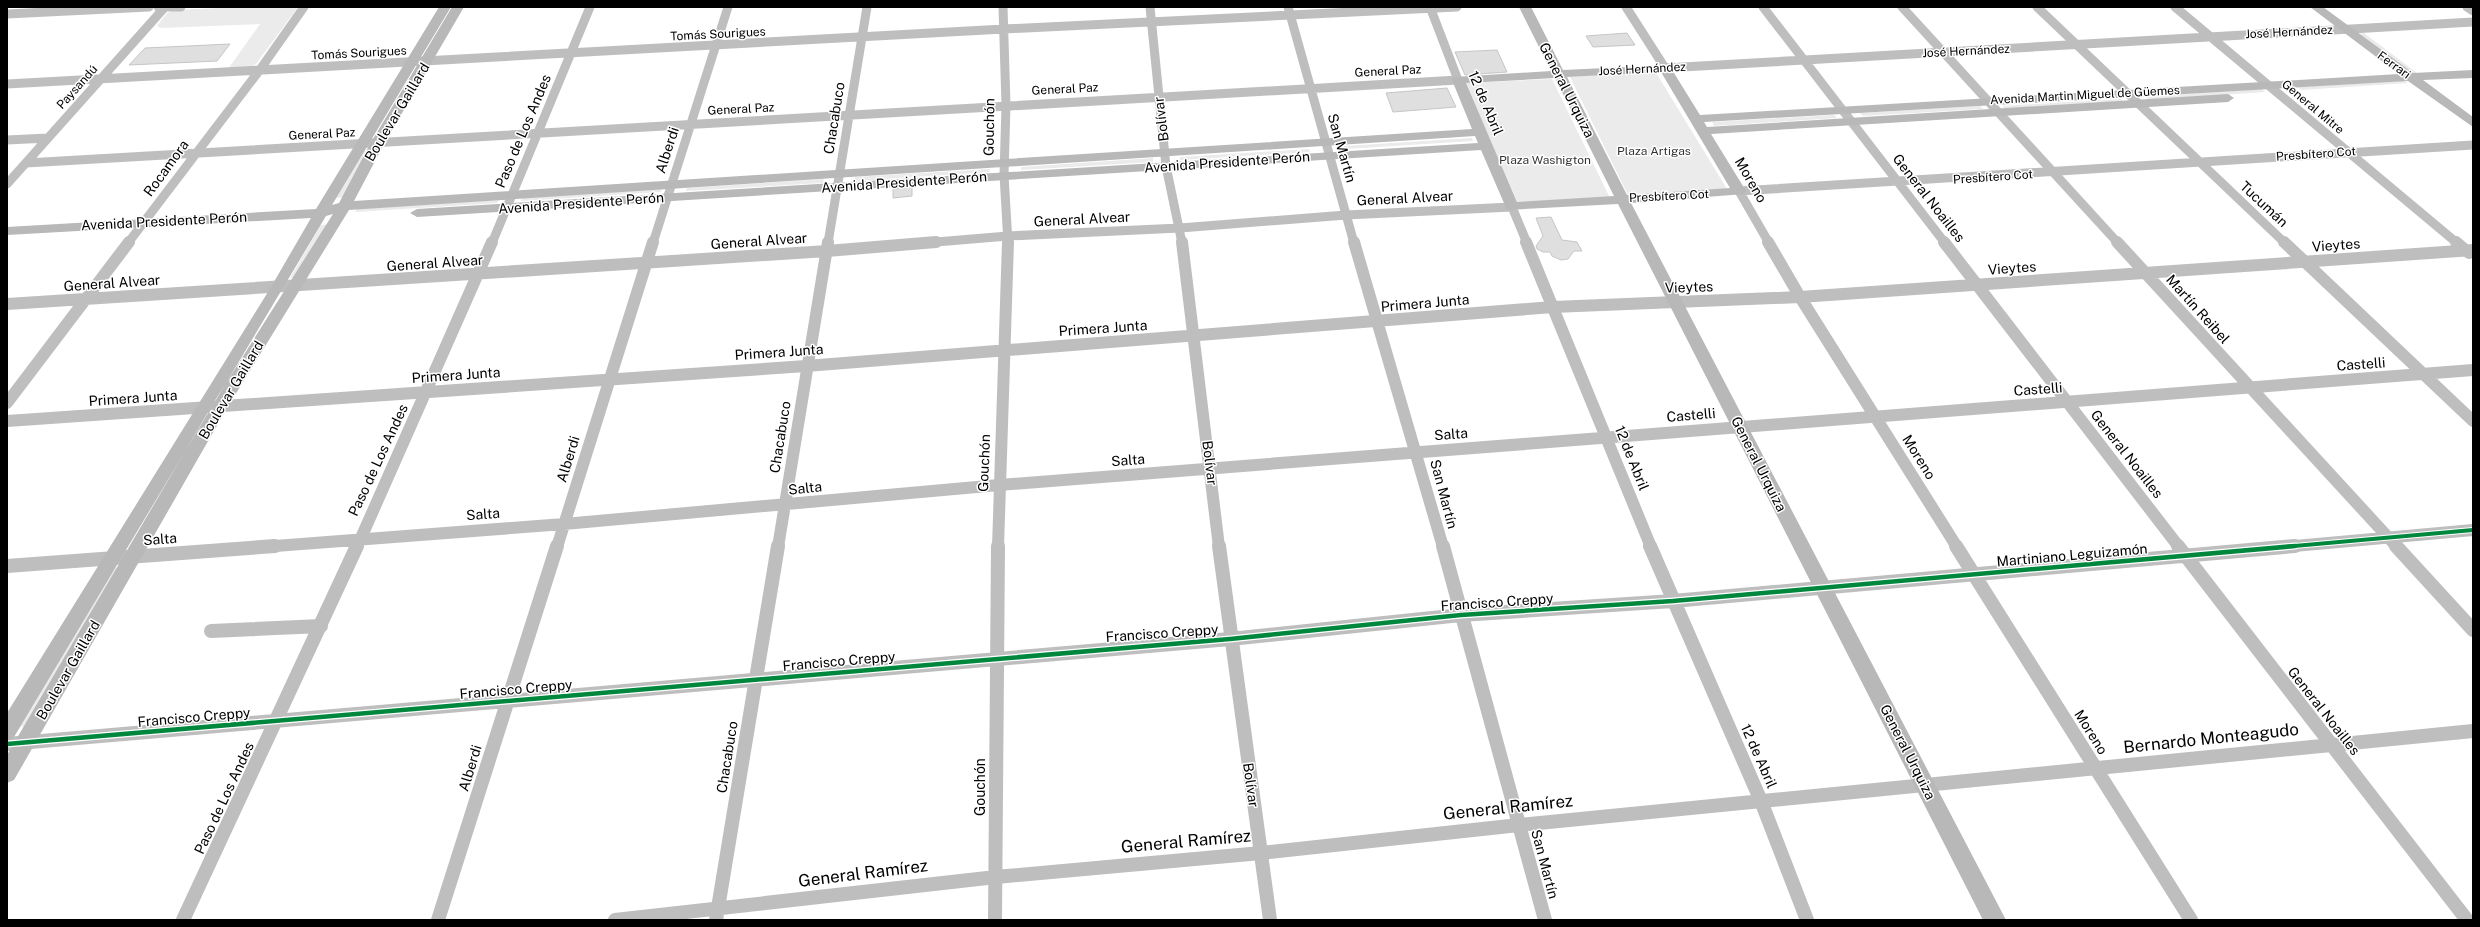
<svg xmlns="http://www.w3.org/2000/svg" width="2480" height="927" font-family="'Public Sans',sans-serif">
	<rect width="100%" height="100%" fill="#fff"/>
	<!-- green -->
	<path fill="#ebebeb" d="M242,7H298L256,64L248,68L228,69L260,24L161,28L157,26L167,13L175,10Z
		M2364,33L2417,73H2410L2357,34Z
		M1655,71L1727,189L1628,195L1570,77Z
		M1552,79L1610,198L1518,203L1465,83Z
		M2404,81L2408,83L2301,90L2297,87Z
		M2262,89L2265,92L2149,100L2146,97Z
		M2121,99L2124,102L2005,109L2002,106Z
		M1980,106L1983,109L1863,116L1860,113Z
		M1834,115L1837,118L1714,126L1712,122Z
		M1472,138L1473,141L1345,149L1344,146Z
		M1309,149L1310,152L1180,160V157Z
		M361,151H370L345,197L336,198Z
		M1153,158V162L1021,170V167Z
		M990,169L989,172L854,181L855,177Z
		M824,179L823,183L686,191L687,188Z
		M662,189L661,192L521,201L522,198Z
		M499,200L497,203L355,212L357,209Z
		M330,224L299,278H290L321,225Z
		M122,567L29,726L16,727L110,568Z"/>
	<!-- building -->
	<path fill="#dfdfdf" stroke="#c6c6c6" d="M1627,33L1635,45L1593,47L1586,36Z
		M230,44L217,61L129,65L145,48Z
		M1497,50L1507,72L1465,75L1455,52Z
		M1447,88L1456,107L1393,112L1386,93Z
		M912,187V196L893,198V189Z
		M1551,217L1562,240L1577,242L1582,251H1574L1568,259L1561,260L1552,256L1550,252H1543L1537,249L1536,246L1543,236L1536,218Z"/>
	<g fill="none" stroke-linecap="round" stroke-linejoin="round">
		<!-- street-far2 -->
		<path stroke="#bebebe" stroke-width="9" d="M158,7H181
			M1003,7L1006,105L1004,175L1008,243
			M1150,7L1166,166L1182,243
			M1288,7L1354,243
			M1626,7L1665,68L2473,22
			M1763,7L1945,243
			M1902,7L2118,243
			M2037,7L2285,243
			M2175,7L2457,243
			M2467,7L2473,11
			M7,14L149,7
			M7,84L1004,29L1457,7
			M7,140L48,138
			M26,163L1458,80L1430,7
			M7,184L165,7
			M128,243L259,71L304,7
			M492,243L590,7
			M653,243L728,7
			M828,243L867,7
			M924,243L1008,236L1180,228L1346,215L1512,207L1527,243
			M1769,243L1739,191L2473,145"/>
		<!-- street-far1 -->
		<path stroke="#bebebe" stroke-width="12" d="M1182,242L1219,547
			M1354,242L1443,547
			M1526,242L1651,547
			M1768,242L1800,297L1957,547
			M1944,242L2179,547
			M2117,242L2397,547
			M2284,242L2473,421
			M2456,242L2469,253
			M7,304L827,251L936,242
			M7,403L129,242
			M7,421L806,366L1553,307L1800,297L2473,250
			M262,547L564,524L999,485L2473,370
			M357,547L492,242
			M557,547L653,242
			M778,547L828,242
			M998,547L1008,242
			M2284,547L2473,530"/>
		<!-- street -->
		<path stroke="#bebebe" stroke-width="14" d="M1219,546L1270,920
			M1443,546L1545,920
			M1650,546L1761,801L1807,920
			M1956,546L2191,920
			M2178,546L2467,920
			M2396,546L2473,630
			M7,566L275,546
			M211,631L321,626
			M7,744L1230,639L1461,615L1673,601L2295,546
			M183,920L357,546
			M438,920L557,546
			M615,920L996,877L1261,853L1519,825L2473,731
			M716,920L778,546
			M995,920L998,546"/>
		<!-- secondary -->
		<path fill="#b8b8b8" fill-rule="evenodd" d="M439,7H451L332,205L339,203L370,144L452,7H464L384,144L354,201L1472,129L1452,80L1454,77L1551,71L1519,7H1531L1563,70L1669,65L1700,115L2399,74L2310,7H2323L2413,73L2473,70V78L2423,80L2473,117V127L2408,81L1704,122L1707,127L2228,94L2234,98L2228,102L1711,134L1746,191L1744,194L1631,203L2006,920H1983L1618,204L1507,210L1481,150L417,217L410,213L417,209L1478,143L1475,136L349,210L227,408L14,780L7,783V755L214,402L333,214L326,216L14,737L7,740V713L271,287L311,218L7,235V227L316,209ZM1661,72L1730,188L1627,195L1567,77ZM1555,78L1614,196L1517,202L1466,83Z"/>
		<defs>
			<path id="cycleway-far1" d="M2284,547L2473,530"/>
			<path id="cycleway" d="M7,744L1230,639L1461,615L1673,601L2295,546"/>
		</defs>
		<!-- cycleway-far1 casing -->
		<use href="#cycleway-far1" stroke="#fff" stroke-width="6"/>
		<!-- cycleway casing -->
		<use href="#cycleway" stroke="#fff" stroke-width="7"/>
		<!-- cycleway-far1 -->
		<use href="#cycleway-far1" stroke="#00873e" stroke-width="4"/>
		<!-- cycleway -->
		<use href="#cycleway" stroke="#00873e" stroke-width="4.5"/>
	</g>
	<g text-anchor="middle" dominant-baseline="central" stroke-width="3" stroke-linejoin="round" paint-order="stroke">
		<!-- far-street labels -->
		<g font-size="12" fill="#000" stroke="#fff">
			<text transform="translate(2289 32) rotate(-3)">José Hernández</text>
			<text transform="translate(718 34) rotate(-3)">Tomás Sourigues</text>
			<text transform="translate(1966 51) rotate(-3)">José Hernández</text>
			<text transform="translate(359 53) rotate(-3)">Tomás Sourigues</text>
			<text transform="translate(2394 65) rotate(36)">Ferrari</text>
			<text transform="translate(1642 69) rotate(-3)">José Hernández</text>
			<text transform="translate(1388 71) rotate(-3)">General Paz</text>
			<text transform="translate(77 87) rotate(-48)">Paysandú</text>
			<text transform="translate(1065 89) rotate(-3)">General Paz</text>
			<text transform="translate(2085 95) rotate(-3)">Avenida Martin Miguel de Güemes</text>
			<text transform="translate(2313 107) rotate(40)">General Mitre</text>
			<text transform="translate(741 109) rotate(-3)">General Paz</text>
			<text transform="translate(322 134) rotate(-3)">General Paz</text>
			<text transform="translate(2316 154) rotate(-4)">Presbítero Cot</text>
			<text transform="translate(1993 177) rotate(-4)">Presbítero Cot</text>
			<text transform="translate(1669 196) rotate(-3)">Presbítero Cot</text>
		</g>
		<!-- far-park labels -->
		<g font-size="12" fill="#323232" stroke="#fff">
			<text x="1654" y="151">Plaza Artigas</text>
			<text x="1545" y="160">Plaza Washigton</text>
		</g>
		<!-- street labels -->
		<g font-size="14" fill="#000" stroke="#fff">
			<text transform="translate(1567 90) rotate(63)">General Urquiza</text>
			<text transform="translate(1486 103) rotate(67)">12 de Abril</text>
			<text transform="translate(397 112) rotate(-59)">Boulevar Gaillard</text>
			<text transform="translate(834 118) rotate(-81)">Chacabuco</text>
			<text transform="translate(1161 119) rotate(-97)">Bolívar</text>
			<text transform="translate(989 127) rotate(-89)">Gouchón</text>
			<text transform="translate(523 131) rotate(-67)">Paso de Los Andes</text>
			<text transform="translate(1342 148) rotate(74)">San Martín</text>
			<text transform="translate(667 150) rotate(-72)">Alberdi</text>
			<text transform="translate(1227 162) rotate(-4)">Avenida Presidente Perón</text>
			<text transform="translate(166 168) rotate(-54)">Rocamora</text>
			<text transform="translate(1751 180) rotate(60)">Moreno</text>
			<text transform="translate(904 182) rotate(-4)">Avenida Presidente Perón</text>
			<text transform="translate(1405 198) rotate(-3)">General Alvear</text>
			<text transform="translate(1929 198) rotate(52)">General Noailles</text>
			<text transform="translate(581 203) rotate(-4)">Avenida Presidente Perón</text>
			<text transform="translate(2264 204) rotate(43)">Tucumán</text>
			<text transform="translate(1082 219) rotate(-3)">General Alvear</text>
			<text transform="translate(164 221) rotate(-3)">Avenida Presidente Perón</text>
			<text transform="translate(759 241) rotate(-4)">General Alvear</text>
			<text transform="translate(2336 245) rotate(-4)">Vieytes</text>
			<text transform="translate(435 263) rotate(-4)">General Alvear</text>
			<text transform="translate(2012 268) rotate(-4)">Vieytes</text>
			<text transform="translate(112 283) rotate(-4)">General Alvear</text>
			<text transform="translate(1689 287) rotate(-2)">Vieytes</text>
			<text transform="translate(1425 303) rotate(-5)">Primera Junta</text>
			<text transform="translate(2198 309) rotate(48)">Martín Reibel</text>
			<text transform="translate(1103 328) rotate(-4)">Primera Junta</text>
			<text transform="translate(779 352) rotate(-4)">Primera Junta</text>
			<text transform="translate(2361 364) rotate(-4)">Castelli</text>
			<text transform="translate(456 375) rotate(-4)">Primera Junta</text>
			<text transform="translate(2038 389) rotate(-4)">Castelli</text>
			<text transform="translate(231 390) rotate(-59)">Boulevar Gaillard</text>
			<text transform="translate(133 398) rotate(-4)">Primera Junta</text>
			<text transform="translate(1691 415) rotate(-5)">Castelli</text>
			<text transform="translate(1451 434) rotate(-4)">Salta</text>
			<text transform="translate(780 437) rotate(-81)">Chacabuco</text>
			<text transform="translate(2127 454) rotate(52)">General Noailles</text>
			<text transform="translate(1919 457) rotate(58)">Moreno</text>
			<text transform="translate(1632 458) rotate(68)">12 de Abril</text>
			<text transform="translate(568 459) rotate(-73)">Alberdi</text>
			<text transform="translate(378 460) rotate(-65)">Paso de Los Andes</text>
			<text transform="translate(1128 460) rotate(-4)">Salta</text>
			<text transform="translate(984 463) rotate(-88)">Gouchón</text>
			<text transform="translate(1210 463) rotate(83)">Bolívar</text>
			<text transform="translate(1759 464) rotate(63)">General Urquiza</text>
			<text transform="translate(805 488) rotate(-6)">Salta</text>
			<text transform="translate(1444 494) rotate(75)">San Martín</text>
			<text transform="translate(483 514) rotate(-4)">Salta</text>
			<text transform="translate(160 539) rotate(-4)">Salta</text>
			<text transform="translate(2072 555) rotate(-5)">Martiniano Leguizamón</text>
			<text transform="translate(1497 602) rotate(-4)">Francisco Creppy</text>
			<text transform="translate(1162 633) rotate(-4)">Francisco Creppy</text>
			<text transform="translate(839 661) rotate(-5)">Francisco Creppy</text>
			<text transform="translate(68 670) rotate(-60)">Boulevar Gaillard</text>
			<text transform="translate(516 689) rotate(-5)">Francisco Creppy</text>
			<text transform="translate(2324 711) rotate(52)">General Noailles</text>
			<text transform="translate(194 717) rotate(-5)">Francisco Creppy</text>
			<text transform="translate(2091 732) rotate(58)">Moreno</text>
			<text transform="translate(1908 752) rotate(63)">General Urquiza</text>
			<text transform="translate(1759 756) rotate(66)">12 de Abril</text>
			<text transform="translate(727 757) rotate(-81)">Chacabuco</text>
			<text transform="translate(470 768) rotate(-73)">Alberdi</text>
			<text transform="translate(1251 785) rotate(82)">Bolívar</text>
			<text transform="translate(980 787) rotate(-90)">Gouchón</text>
			<text transform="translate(224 798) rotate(-65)">Paso de Los Andes</text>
			<text transform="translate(1545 864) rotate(75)">San Martín</text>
		</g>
		<!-- near-street labels -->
		<g font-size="17" fill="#000" stroke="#fff">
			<text transform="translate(2211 738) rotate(-6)">Bernardo Monteagudo</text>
			<text transform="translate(1508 807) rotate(-6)">General Ramírez</text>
			<text transform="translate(1186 841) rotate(-5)">General Ramírez</text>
			<text transform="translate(863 873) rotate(-7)">General Ramírez</text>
		</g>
	</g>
	<!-- border -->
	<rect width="2480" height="927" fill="none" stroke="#000000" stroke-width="16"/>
</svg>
